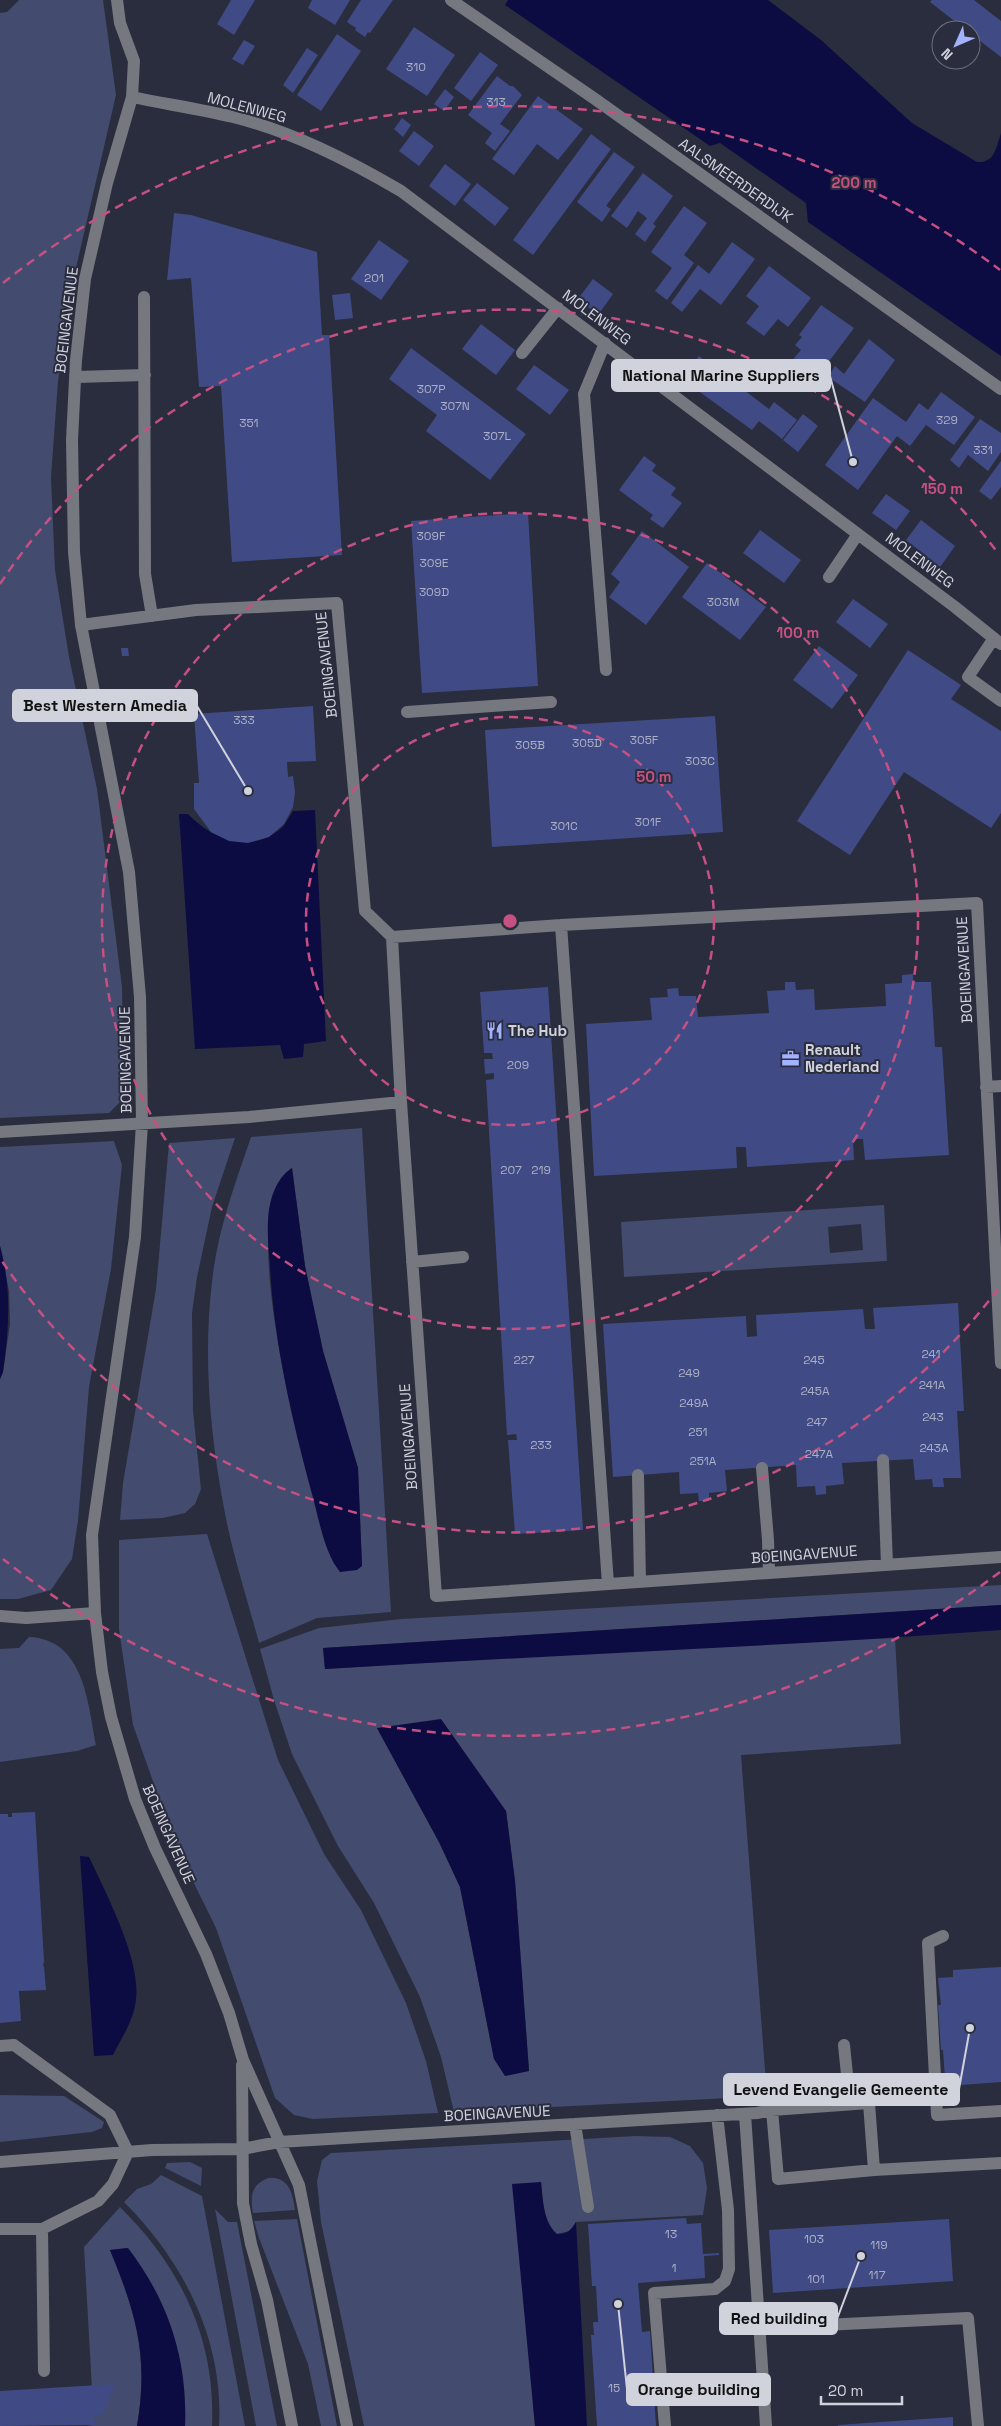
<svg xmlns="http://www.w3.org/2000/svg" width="1001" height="2426" font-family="'Space Grotesk',sans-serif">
	<rect width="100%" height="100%" fill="#2a2d3d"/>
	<!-- green -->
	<path fill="#434b6e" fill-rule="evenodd" d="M19,0H103L116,95L72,285L58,381L51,477L55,570L69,657L97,789L122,987L124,1098L109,1113L0,1118V13L7,12Z
		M362,1128L391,1612L317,1618L259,1643C247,1598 232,1553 224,1508C210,1434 203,1357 212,1282C217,1232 235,1184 251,1137ZM292,1168L305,1266L323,1351L358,1468L362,1566L334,1564C313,1500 227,1209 292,1168Z
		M235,1138L212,1207L197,1277L192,1313L193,1411L201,1489L195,1504L185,1513L163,1518L120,1520L123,1483L156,1289L169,1143Z
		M114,1141L122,1165L111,1269L89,1387L78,1521L72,1559L51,1590L18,1599H0V1379L3,1372L10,1324L9,1291L0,1246V1147Z
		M884,1205L887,1261L624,1277L621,1222ZM861,1224L863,1250L830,1253L828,1227Z
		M207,1534L278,1760L324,1854L361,1910L406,2003L426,2061L438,2113L313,2119L294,2115L275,2098L216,1928L177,1849L133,1725L119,1629V1540Z
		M1001,1585V1605L323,1648L325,1669L604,1652L895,1638L901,1744L741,1755L767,2096L454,2112L441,2057L420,1997L374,1903L338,1846L292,1754L274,1700L260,1649L319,1628L401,1619ZM377,1728L506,1811L515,1881L529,2071L494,2059L460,1887L439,1842Z
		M29,1637C84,1639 88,1703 96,1745L77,1751L0,1762V1649L19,1648Z
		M0,2095L64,2096L104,2122L102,2128L92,2132L0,2142Z
		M636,2136L670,2137L690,2146L703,2163L707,2188L703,2215L576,2222L570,2231L557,2234C543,2222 543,2200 541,2182L533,2403L535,2426H364L321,2222L317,2181L322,2160L331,2153Z
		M190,2162L202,2168L201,2186L165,2168L167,2163Z
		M161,2175L202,2196L245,2426H219C224,2341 184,2262 124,2202L137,2189L151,2184Z
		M268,2178C289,2176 293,2194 295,2210L253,2213C250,2196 251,2185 268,2178Z
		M120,2207C181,2267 216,2340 212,2426H185C186,2357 170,2303 127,2248L110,2250C136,2313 149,2357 137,2426H87L94,2425L84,2247Z
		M215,2209L228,2222H237L277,2426H256Z
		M297,2219L337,2426H321L308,2364L259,2238L254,2221Z"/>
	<!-- water -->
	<path fill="#0d0c42" d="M508,0H768L821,40L912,123L977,162C995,163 996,148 1001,133V356L808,222L806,203L720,143L710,146L505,5Z
		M315,810L326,1041L304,1044L303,1057L284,1059L280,1045L195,1049L179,814H188C212,839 249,854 279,830C285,826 289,817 293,811Z
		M292,1168L305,1266L323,1351L358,1468L362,1566L357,1570L340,1572C324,1552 319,1519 312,1494C292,1420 274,1343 270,1266C269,1251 267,1236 268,1221C269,1201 275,1179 292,1168Z
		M0,1246C12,1289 9,1329 3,1372L0,1379Z
		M1001,1605V1630C776,1647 550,1655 325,1669L323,1648Z
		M441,1719L506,1811L515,1881L529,2071L505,2076L494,2059L460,1887L439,1842L377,1728Z
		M80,1856L89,1857C106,1893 141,1960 136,1999C134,2020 122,2037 113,2055L94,2056Z
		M541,2182C543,2200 543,2222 557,2234C568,2234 571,2230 576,2222L587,2426H535L512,2184Z
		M128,2248C168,2300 188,2360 185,2426H137C149,2357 136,2313 110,2250Z"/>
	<!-- building -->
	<path fill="#404b85" d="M231,0H255L234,35L217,24Z
		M312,0H350L335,25L308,8Z
		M361,0H393L370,33L368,32L365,37L355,30L356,28L347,22Z
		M932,0H974L1001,21V57L971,34V30H966L930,2Z
		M414,27L455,55L427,96L386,69Z
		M337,34L361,51L321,111L297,95Z
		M244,40L255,46L243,65L232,59Z
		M307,48L318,55L293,93L283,85Z
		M480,52L498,65L471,101L454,88Z
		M497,76L510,86H513L522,95L500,124L510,131L495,151L485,143L492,133L468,115Z
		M445,89L454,97L444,111L434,104Z
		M538,96L583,129L558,160L537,144L514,175L492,159Z
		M402,118L411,125L403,137L394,129Z
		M414,131L434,146L419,166L399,151Z
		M591,134L611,149L533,255L513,240Z
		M614,152L635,167L606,206L611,209L602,222L577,202Z
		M445,164L471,184L455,206L429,186Z
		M643,173L673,196L653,224L656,226L645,242L635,234L647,218L638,211L627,228L611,216Z
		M477,183L509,208L495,226L463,200Z
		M684,206L707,223L684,255L694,263L667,300L655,291L672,268L651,252Z
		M174,213L191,215L317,252L322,335H329L342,555L232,562L221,386L199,387L191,278L167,280Z
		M379,240L409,261L381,300L351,279Z
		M732,242L755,259L721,305L700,289L682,312L671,303L698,265L709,274Z
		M769,266L811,298L788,327L778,319L764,336L746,323L759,306L746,296Z
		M593,279L613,294L598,315L578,299Z
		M350,293L353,318L335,320L332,295Z
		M821,305L854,328L824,368L817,363L807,376L790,363L801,350L795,345L802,337L799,335Z
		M481,324L515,350L496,375L462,349Z
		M869,339L895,360L865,402L828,377L835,366L844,374Z
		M411,348L526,434L490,480L426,431L437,415L389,379Z
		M699,356L769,409L774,402L797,420L782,439L759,421L752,430L682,379Z
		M534,365L569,390L550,415L516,389Z
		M941,392L975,417L954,445L926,425L910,446L897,436L858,490L825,465L873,398L906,422L919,403L928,410Z
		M803,414L818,426L798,452L783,440Z
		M980,419L1001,433V452L988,471L968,455L959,468L950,460Z
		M644,456L656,465L652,471L676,488L671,495L682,503L663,528L650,519L653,515L619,490Z
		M1001,461V487L991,500L979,491Z
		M886,494L910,511L896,530L872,513Z
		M528,513L538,686L422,693L411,521Z
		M921,520L955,546L938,570L925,560L928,557L906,540Z
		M760,530L801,560L784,583L743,553Z
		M642,531L689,567L646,625L609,597L620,582L611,574Z
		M707,563L766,607L740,640L682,597Z
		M853,599L888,624L870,648L836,622Z
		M819,646L858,675L832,709L793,680Z
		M121,648H128L129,656H122Z
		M908,650L961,685L951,699L1001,731V813L991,828L904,772L850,855L797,821Z
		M313,706L316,761L287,762L288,777L293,776L295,792L293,807L284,824L269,837L248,843L229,841L211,832L194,809V783H199L194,714Z
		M715,716L723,832L492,847L485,730Z
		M913,974V982H931L935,1047H942L949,1155L865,1160L863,1139H858L853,1140L854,1160L747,1167L746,1147H736L737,1168L594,1176L586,1024L652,1020L650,998L668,997L667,989L678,988L679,996H696L698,1017L769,1013L767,991L785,990V982H795L796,990L814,989L815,1010L886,1006L885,984L902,983V975Z
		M548,987L583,1530L515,1534L508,1440H517L516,1434L507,1435L486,1080L494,1079V1073L485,1074L484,1059H493L492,1053H484L480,992Z
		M958,1303L964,1411H957L961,1478H943L944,1487H933L932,1479L915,1480L913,1459L842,1463L844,1484L826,1486V1494L816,1495L815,1486L797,1487L796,1465L725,1470L727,1491L709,1493V1501H699L698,1493L680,1494L679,1472L613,1477L603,1324L746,1316L747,1337L757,1336L756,1315L863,1309L865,1329H875L873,1308Z
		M35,1812L44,1961L43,1967L44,1966L46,1990L19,1991L21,2021L0,2023V1814H8V1817H12V1813Z
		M1001,1967V2082L961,2085L960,2077L945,2078L943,2050H941L938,2005H941L938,1978L953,1977V1970Z
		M686,2218L687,2224L701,2223L703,2254L719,2253V2255L704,2256L705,2278L638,2283L642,2332L650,2331L656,2426H597L591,2335H594L593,2322H598L596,2286H592L588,2224Z
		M949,2219L953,2281L773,2293L769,2230Z
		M115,2384L102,2415L94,2416L95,2425L0,2426V2391Z
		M953,2417V2426H838V2425Z"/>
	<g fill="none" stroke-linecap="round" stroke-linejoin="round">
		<!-- minor -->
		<path stroke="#767880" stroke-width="12" d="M117,0L120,23L134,61L132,97L107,183L85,279L76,360L72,440L74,552L81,625L129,872L140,997L142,1123L135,1237L92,1535L95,1613L102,1672L111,1717L135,1799L155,1848L206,1954L229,2013L243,2060L299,2185L347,2426
			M451,0L595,99L1001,389
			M132,97C165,104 200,109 233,117C293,132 348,160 401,191L955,607L1001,644
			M144,297L145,574L152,616
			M605,343L584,394L606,670
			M522,353L558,308
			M76,377L145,375
			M829,577L858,534
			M81,625L196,610L337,603L365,911L392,937L401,1102L436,1596L1001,1557
			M994,638L968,677L1001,701
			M407,712L551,702
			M561,925L608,1584
			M392,937L561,925L977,903L1001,1363
			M986,1087L1001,1086
			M0,1132L249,1117L401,1102
			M412,1262L463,1257
			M883,1460L887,1565
			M762,1468L768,1540L769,1573
			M638,1475L640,1582
			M0,1616L26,1618L95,1613
			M943,1936L928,1943L937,2115L1001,2111
			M844,2045L850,2104
			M0,2046L14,2045L110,2115L128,2152
			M242,2065L243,2203L251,2244L267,2300L292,2426
			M772,2110L778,2179L874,2170
			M745,2114L766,2426
			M575,2124L588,2207
			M0,2162L152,2150L242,2149L279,2142L757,2113L772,2110L869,2103L874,2170L1001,2163
			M0,2229H42L98,2201L113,2184L128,2152
			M42,2229L44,2371
			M760,2328L968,2318L978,2426
			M665,2426L654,2293L715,2289L725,2281L729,2269L728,2210L717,2115"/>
	</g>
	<!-- distance rings -->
	<g fill="none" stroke="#c65082" stroke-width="2.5" stroke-dasharray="9 6">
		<circle cx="510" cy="921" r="204"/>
		<circle cx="510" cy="921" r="408"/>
		<path d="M998 1289A611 611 0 0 1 0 1258M0 584A611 611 0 0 1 998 553"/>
		<path d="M1000 1572A815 815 0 0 1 3 1559M3 283A815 815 0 0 1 1000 270"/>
	</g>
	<!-- icons -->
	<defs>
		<symbol id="restaurant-bare" viewBox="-9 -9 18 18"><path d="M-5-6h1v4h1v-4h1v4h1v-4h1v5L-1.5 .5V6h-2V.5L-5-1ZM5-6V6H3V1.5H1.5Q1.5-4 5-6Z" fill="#a2b2fd" stroke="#2a2d3d" stroke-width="2.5" paint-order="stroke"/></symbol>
		<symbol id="office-bare" viewBox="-9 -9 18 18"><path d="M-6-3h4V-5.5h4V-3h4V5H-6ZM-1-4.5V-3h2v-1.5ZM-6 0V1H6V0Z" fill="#a2b2fd" stroke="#2a2d3d" stroke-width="2.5" paint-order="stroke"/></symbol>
	</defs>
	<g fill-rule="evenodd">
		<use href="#restaurant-bare" x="482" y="1018" width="25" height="25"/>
		<use href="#office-bare" x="778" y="1046" width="25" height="25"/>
	</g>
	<g text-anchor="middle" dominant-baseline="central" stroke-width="4" stroke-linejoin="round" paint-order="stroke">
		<!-- number labels -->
		<g font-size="12" fill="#acb0c6">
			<text x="416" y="67">310</text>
			<text x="496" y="102">313</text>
			<text x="374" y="278">201</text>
			<text x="431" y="389">307P</text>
			<text x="455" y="406">307N</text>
			<text x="947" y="420">329</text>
			<text x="249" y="423">351</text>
			<text x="497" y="436">307L</text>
			<text x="983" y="450">331</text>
			<text x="431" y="536">309F</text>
			<text x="434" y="563">309E</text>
			<text x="434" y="592">309D</text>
			<text x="723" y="602">303M</text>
			<text x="244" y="720">333</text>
			<text x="644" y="740">305F</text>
			<text x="587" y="743">305D</text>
			<text x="530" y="745">305B</text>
			<text x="700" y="761">303C</text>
			<text x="648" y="822">301F</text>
			<text x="564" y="826">301C</text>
			<text x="518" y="1065">209</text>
			<text x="511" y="1170">207</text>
			<text x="541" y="1170">219</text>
			<text x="931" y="1354">241</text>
			<text x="524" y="1360">227</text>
			<text x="814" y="1360">245</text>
			<text x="689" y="1373">249</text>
			<text x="932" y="1385">241A</text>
			<text x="815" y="1391">245A</text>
			<text x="694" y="1403">249A</text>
			<text x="933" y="1417">243</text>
			<text x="817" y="1422">247</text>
			<text x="698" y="1432">251</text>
			<text x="541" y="1445">233</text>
			<text x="934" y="1448">243A</text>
			<text x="819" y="1454">247A</text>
			<text x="703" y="1461">251A</text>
			<text x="671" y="2234">13</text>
			<text x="814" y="2239">103</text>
			<text x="879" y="2245">119</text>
			<text x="674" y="2268">1</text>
			<text x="877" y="2275">117</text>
			<text x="816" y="2279">101</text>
			<text x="614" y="2388">15</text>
		</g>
		<!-- street labels -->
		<g font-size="15" fill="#d0d2dc" stroke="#2a2d3d">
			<text transform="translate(247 107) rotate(15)">MOLENWEG</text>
			<text transform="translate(736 180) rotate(35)">AALSMEERDERDIJK</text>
			<text transform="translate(597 317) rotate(37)">MOLENWEG</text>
			<text transform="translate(66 320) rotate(-83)">BOEINGAVENUE</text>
			<text transform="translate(920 560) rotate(37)">MOLENWEG</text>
			<text transform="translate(326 665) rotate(-96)">BOEINGAVENUE</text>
			<text transform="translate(964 970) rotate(-93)">BOEINGAVENUE</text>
			<text transform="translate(125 1060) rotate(-91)">BOEINGAVENUE</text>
			<text transform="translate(408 1437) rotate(-94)">BOEINGAVENUE</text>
			<text transform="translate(804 1554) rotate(-4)">BOEINGAVENUE</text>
			<text transform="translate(169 1834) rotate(66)">BOEINGAVENUE</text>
			<text transform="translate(497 2113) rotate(-3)">BOEINGAVENUE</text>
		</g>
		<!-- poi labels -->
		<g font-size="15" font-weight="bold" fill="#d0d2dc" stroke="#2a2d3d" text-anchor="start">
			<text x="508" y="1030">The Hub</text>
			<text x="805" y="1049">Renault<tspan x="805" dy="17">Nederland</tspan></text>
		</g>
	</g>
	<circle cx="510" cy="921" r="8" fill="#c65082" stroke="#2a2d3d" stroke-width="2.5"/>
	<g font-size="15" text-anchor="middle" font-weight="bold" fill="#c65082" stroke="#2a2d3d" stroke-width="4" stroke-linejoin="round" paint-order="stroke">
		<text x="854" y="188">200 m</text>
		<text x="942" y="494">150 m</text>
		<text x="798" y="638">100 m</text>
		<text x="654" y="782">50 m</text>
	</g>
	<!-- callouts -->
	<path fill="none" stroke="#d0d2dc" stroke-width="2" d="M853 462L830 376M248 791L197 706M970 2028L959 2089M861 2256L837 2319M618 2304L627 2389"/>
	<g fill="#d0d2dc" stroke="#2a2d3d" stroke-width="2">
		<circle cx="853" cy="462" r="5"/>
		<circle cx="248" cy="791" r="5"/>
		<circle cx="970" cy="2028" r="5"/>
		<circle cx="861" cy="2256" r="5"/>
		<circle cx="618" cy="2304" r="5"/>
	</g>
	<g fill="#d0d2dc" stroke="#d0d2dc" stroke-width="2">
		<rect x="612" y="360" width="218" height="31" rx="5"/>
		<rect x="13" y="690" width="184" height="31" rx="5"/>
		<rect x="724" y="2074" width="235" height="31" rx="5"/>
		<rect x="720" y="2303" width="117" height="31" rx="5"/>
		<rect x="627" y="2374" width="143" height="31" rx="5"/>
	</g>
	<g font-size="16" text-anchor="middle" font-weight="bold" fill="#111">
		<text x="721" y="381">National Marine Suppliers</text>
		<text x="105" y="711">Best Western Amedia</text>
		<text x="841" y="2095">Levend Evangelie Gemeente</text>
		<text x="779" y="2324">Red building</text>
		<text x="699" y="2395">Orange building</text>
	</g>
	<!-- north arrow -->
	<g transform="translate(956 45) rotate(225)"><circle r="24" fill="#2a2d3d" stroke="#6c6f7d"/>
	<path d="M0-4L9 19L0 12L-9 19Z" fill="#a2b2fd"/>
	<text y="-8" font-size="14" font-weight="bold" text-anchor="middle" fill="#d0d2dc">N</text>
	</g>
	<!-- scale -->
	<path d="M821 2396v8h81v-8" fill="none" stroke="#d0d2dc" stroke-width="2.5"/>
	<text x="828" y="2396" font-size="15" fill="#d0d2dc" stroke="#2a2d3d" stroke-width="4" paint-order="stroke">20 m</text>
</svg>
